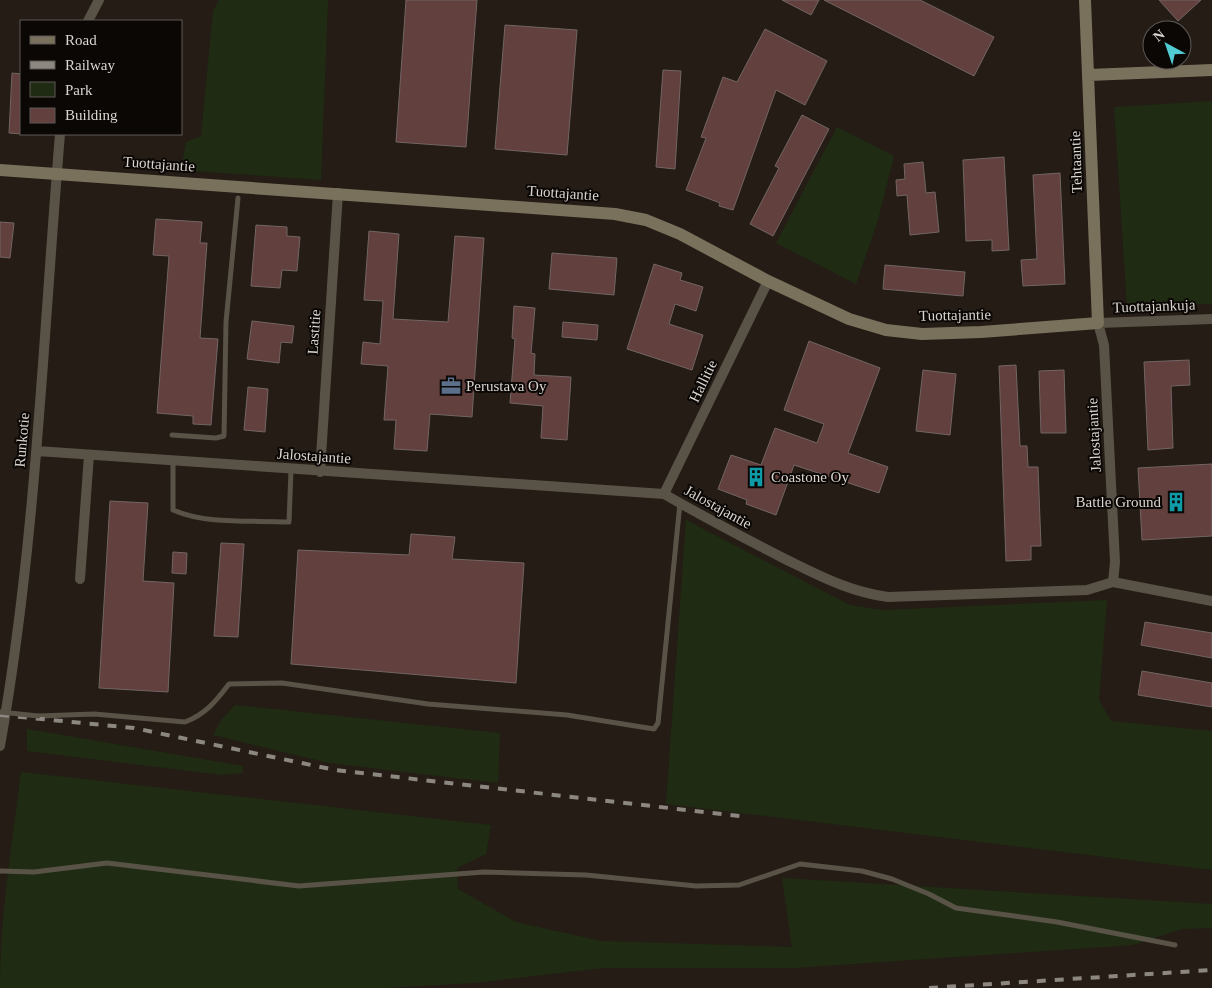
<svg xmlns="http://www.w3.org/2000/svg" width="1212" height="988" font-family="'Times New Roman',serif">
	<rect width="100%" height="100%" fill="#241c15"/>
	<!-- green -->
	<path fill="#1f2c13" d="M219,0H328L321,180L181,170L186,142L201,136L213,11Z
		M1212,101V304L1127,306L1114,107Z
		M837,127L894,156L878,220L856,284L776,243Z
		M686,520L850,605L883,610L1107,600L1099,700L1111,721L1212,731V870L666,804Z
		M235,705L500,733L498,783L329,763L213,735L222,719Z
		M27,729L243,766V773L223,775L27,751Z
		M21,772L491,825L486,854L457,868L458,889L516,922L601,941L792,947L782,878L1212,904V928L1182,929L1133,945L794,968H603L474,983L386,988H0C0,916 12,844 21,772Z"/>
	<!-- building -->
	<path fill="#61403e" stroke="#736564" d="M406,0H477L466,147L396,142Z
		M782,0H819L811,15Z
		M824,0H920L994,37L974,76Z
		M1159,0H1201L1178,21Z
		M505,25L577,30L567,155L495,149Z
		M765,29L827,61L805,105L776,90L733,210L719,206L720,203L686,190L706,138L701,137L723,77L737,82Z
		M663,70L681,71L675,169L656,167Z
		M12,73L21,74V134L9,133Z
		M802,115L829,129L773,236L750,224L779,168L775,166Z
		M1004,157L1009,250L992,251V240L966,241L963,160Z
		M923,162L926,193L935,192L939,232L910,235L907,195L897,196L896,180L905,179L904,164Z
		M1060,173L1065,284L1023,286L1021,260L1037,259L1033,175Z
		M156,219L202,222L200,243H207L200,338L218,339L211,425L193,424V416L157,413L169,256L153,255Z
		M0,222L14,223L10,258L0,257Z
		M256,225L287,227V236L300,237L297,271L282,270L280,288L251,286Z
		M369,231L399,234L393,319L448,322L455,236L484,238L472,417L430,414L427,451L394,449L396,420H384L388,366L361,364L363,342L380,344L383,301L364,300Z
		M552,253L617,258L614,295L549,289Z
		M654,264L682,273L680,280L703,287L696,311L675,304L669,324L703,335L692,370L627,349Z
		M885,265L965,272L963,296L883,289Z
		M514,306L535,308L531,353L535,354L534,375L571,377L567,440L541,438L543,406L510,403L515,339L512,338Z
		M252,321L294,326L292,343L281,342L279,363L247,359Z
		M563,322L598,325L597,340L562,337Z
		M809,341L880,368L848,453L888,467L879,493L794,465L776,515L746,504L747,500L718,489L731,455L761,465L775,428L817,443L824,424L784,410Z
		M1189,360L1190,385L1171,386L1173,448L1148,450L1144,362Z
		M1016,365L1020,446H1027L1028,467H1038L1041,546H1031V560L1006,561L999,366Z
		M923,370L956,374L950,435L916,431Z
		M1064,370L1066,433H1041L1039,371Z
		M248,387L268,389L265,432L244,430Z
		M1212,464V536L1142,540L1138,468Z
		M110,501L148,503L143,581L174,583L168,692L99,688Z
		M411,534L455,537L452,559L524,563L516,683L291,664L298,550L409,555Z
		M221,543L244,544L238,637L214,636Z
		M173,552L187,553L186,574L172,573Z
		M1145,622L1212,633V658L1141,645Z
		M1142,671L1212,683V707L1138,695Z"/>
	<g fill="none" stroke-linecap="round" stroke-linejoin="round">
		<!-- lane -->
		<path stroke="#585346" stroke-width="5" d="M172,435L216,438L224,436L226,322L238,198
			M173,461V510C207,525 251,520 289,522L291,470
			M38,716L94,714L185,722C206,714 216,701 229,684L282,683L428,704L567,715L654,729L658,723L680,503
			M0,871L34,872L107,863L299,886L484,872L586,875L696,886L739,885L800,864L862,871L892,879L929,894L956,908L1057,922L1175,945"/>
		<!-- street -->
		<path stroke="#585346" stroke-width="10" d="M88,21L99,0
			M37,451L664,494C704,517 744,538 785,559C820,576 850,592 888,597L1087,590L1113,582L1115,562L1104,345L1098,323L1212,319
			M320,472L338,193
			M664,494L768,281
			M80,579L89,455
			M1113,582L1212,601
			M0,746C36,544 43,338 60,134"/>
		<!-- secondary -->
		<path stroke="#79715c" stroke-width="12" d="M1089,75L1212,70
			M0,170L615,214L646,220L680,234L768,281L849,319L886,330L922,334L981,332L1098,323L1085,0"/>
		<!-- rail -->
		<path stroke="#8d8781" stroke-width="4" stroke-dasharray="9 9" stroke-linecap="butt" d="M0,715L134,728L335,770L748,817
			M929,988L1212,970"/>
		<!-- lane-bridge -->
		<path stroke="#585346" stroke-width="5" d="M0,712L38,716"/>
	</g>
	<!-- icons -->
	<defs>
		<symbol id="office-bare" viewBox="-9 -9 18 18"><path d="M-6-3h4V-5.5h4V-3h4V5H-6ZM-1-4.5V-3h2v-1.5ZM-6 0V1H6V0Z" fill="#5c6f8a" stroke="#0a0705" stroke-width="2.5" paint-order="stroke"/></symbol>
		<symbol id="building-bare" viewBox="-9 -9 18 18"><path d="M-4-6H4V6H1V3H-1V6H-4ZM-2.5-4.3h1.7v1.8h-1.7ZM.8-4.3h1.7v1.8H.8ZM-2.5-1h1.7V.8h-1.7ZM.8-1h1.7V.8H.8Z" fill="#0f9aa8" stroke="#0a0705" stroke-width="2.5" paint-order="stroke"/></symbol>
	</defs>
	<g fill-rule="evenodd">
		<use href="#office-bare" x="437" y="372" width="28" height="28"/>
		<use href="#building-bare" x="742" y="463" width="28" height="28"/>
		<use href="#building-bare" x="1162" y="488" width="28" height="28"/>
	</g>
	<g text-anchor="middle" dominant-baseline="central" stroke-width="4" stroke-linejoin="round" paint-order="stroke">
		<!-- street labels -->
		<g font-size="15" fill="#dbd5d0" stroke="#0a0705">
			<text transform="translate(1076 162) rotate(-92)">Tehtaantie</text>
			<text transform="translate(159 164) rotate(4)">Tuottajantie</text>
			<text transform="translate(563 193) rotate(4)">Tuottajantie</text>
			<text transform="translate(1154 306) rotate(-2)">Tuottajankuja</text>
			<text transform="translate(955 315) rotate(-1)">Tuottajantie</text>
			<text transform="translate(314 332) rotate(-86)">Lastitie</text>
			<text transform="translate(703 381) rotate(-64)">Hallitie</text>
			<text transform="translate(1094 435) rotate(-93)">Jalostajantie</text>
			<text transform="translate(22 440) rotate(-85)">Runkotie</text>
			<text transform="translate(314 456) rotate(4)">Jalostajantie</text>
			<text transform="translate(718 507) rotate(29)">Jalostajantie</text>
		</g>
		<!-- poi labels -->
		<g font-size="15" fill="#dbd5d0" stroke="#0a0705" text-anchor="start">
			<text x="466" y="386">Perustava Oy</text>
			<text x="771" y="477">Coastone Oy</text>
			<text x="1161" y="502" text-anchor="end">Battle Ground</text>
		</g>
	</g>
	<!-- legend -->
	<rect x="20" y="20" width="162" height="115" fill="#0a0705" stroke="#5e5956"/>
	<rect x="30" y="36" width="25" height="8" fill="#79715c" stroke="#5e5956"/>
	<text x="65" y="45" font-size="15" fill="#dbd5d0">Road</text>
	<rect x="30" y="61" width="25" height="8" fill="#8d8781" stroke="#5e5956"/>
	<text x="65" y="70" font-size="15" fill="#dbd5d0">Railway</text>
	<rect x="30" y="82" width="25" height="15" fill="#1f2c13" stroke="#5e5956"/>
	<text x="65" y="95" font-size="15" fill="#dbd5d0">Park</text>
	<rect x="30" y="108" width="25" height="15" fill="#61403e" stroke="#5e5956"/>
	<text x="65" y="120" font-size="15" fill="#dbd5d0">Building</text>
	<!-- north arrow -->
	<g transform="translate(1167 45) rotate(320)"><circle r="24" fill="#0a0705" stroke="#5e5956"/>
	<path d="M0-4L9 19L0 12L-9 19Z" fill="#51ccd3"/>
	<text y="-8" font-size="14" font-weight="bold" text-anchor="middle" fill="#dbd5d0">N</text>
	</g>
</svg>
